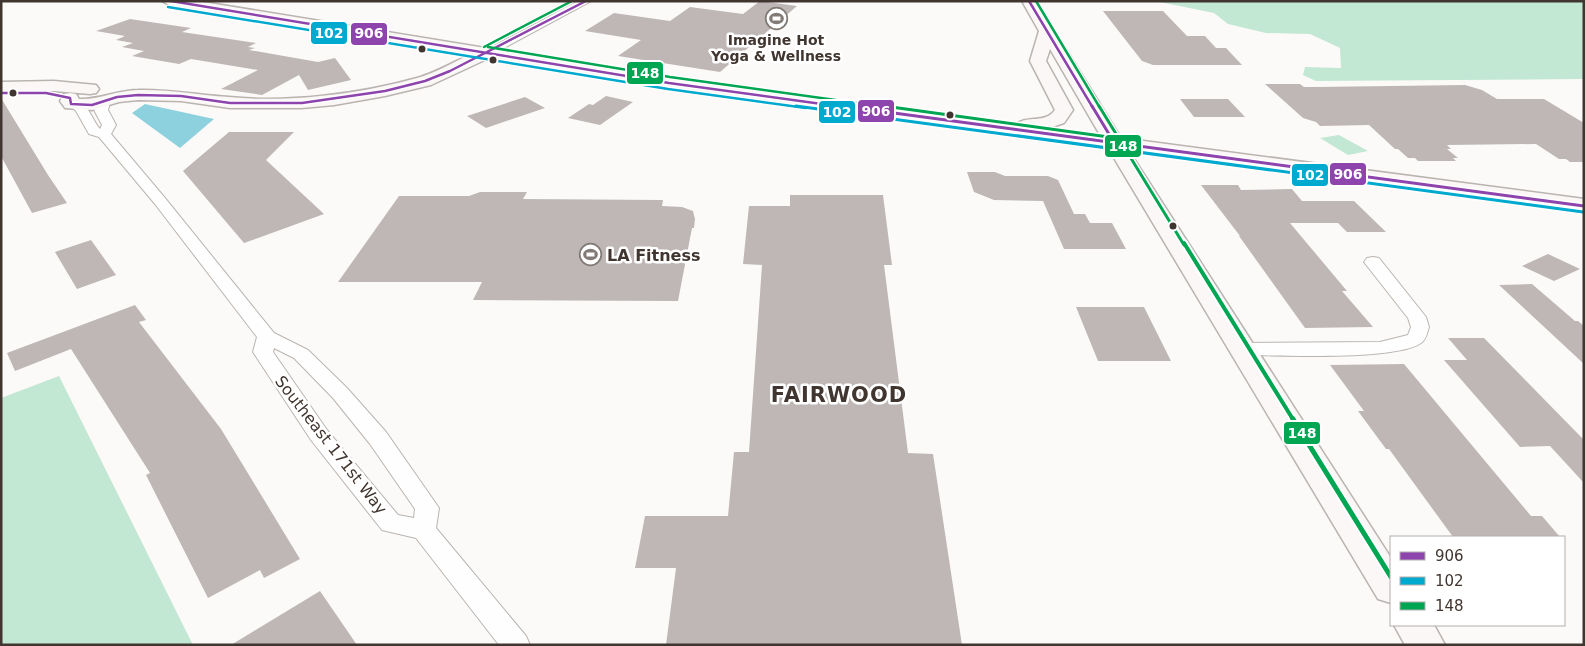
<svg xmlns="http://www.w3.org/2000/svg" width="1585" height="646" font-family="'DejaVu Sans',sans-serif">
	<rect width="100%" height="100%" fill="#fcfaf8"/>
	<!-- green -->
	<path fill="#c2e7d3" d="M1155,1H1584V79L1316,81L1303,75L1305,67L1341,68L1340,48L1310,34L1266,33L1228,24L1214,13Z
		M1339,135L1368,151L1348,155L1320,138Z
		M59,376L193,645H1V398Z"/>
	<!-- water -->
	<path fill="#8dd1de" d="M145,104L214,119L180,148L132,113Z"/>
	<!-- building -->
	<path fill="#beb7b6" d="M760,1L797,6L720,72L618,56L641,40L585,31L614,13L670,21L690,7L743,14Z
		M1103,11H1163L1187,36H1205L1216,48H1226L1242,65H1153L1142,61Z
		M130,19L191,28L182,32L256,43L248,47L255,48L249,50L318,62L335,58L351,80L308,90L299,75L262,95L221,89L258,70L191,59L179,64L132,56L144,51L122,47L133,43L116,40L125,36L96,31Z
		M1265,84H1300L1304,87H1316L1465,85L1482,90L1497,99H1544L1584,123V162H1570L1566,159H1559L1536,144L1447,145L1451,149H1447L1458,158H1453L1456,161H1418L1415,158H1408L1398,149H1395L1369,125L1320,126L1316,122L1303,118Z
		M606,96L633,102L600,125L568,118L589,104L593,105Z
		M525,97L545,108L486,128L467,116Z
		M1,98L48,175L67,203L32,213L1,156Z
		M1180,99H1228L1245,117H1194Z
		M229,132H294L266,160L324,214L244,243L183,171Z
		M967,172H995L1005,176H1048L1058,180L1074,214H1085L1090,223H1112L1126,249H1064L1043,201L994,200L974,192Z
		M1201,185H1238L1241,190L1292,189L1302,201H1354L1386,232H1347L1338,223H1290L1347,291H1342L1373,327L1305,328L1239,236H1240Z
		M480,192H527L523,199L663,200L662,206L682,207L693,211L695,219L694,228H692L678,301L473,300L482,282H338L399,196H469Z
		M790,195H883L892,265H884L908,453L933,454L962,645H666L676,568H635L645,516H728L734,452H749L762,265L743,264L749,206H790Z
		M91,240L116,275L77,289L55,252Z
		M1548,254L1580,269L1554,281L1522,266Z
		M1532,284L1575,321H1578L1584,326V364L1499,285Z
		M135,305L146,320L139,322L221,429L300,559L264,578L260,570L208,598L146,475L150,473L71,349L15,371L7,353Z
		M1076,307H1144L1171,361H1098Z
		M1448,338H1484L1584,440V483L1550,446L1520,447L1444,360H1467Z
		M1404,364L1531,516H1542L1560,537H1453L1389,449H1386L1358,411H1364L1330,365Z
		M320,591L357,645H231Z"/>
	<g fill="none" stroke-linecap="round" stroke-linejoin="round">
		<defs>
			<path id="street" d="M578,1H591L491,55L487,56L481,53Z
				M104,98L110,102L108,110L116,125L111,134L165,198L274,333L308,350L347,388L386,432L439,508L436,528L526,636L530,645H499L416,538L382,530L311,440L253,352L257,337L155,204L99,137L89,134L76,111L70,105L76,101C89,104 92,120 100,129L102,125L94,110L99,99ZM274,348L294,358L333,398L370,444L415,509L414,518L398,515L327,430L273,352Z
				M1373,257L1379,258L1426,317L1429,327C1427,333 1426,340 1421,343C1396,361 1277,355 1242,355L1235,353L1232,349L1235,345L1242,343L1380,342L1408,335L1411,327L1408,318L1364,262L1367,258Z"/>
			<path id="secondary" d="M162,1H197L669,78L1016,124C1028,115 1045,124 1055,110L1030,61L1039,31L1022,1H1036L1121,138L1584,199V213L1129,151L1391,558V603L1378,599L1108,148L669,88L489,58L431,85L385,96L334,105L302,108H230L181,101L138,100L119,102L92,110L65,108L60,101L64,94L70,93L76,94L79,99C99,100 118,90 138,90C169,89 198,95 229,97C287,103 360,94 417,78C435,73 452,63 469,55L169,5ZM1050,49L1100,135L1049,128L1064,123L1073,110L1046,61Z
				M54,81L96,85L99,89L96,93L90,94L54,91L1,92V82Z
				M1394,625H1434L1445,645H1405Z"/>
		</defs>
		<!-- street casing -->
		<use href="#street" stroke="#b9b4b0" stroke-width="2"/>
		<!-- secondary casing -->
		<use href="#secondary" stroke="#b9b4b0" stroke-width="3"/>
		<!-- street -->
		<use href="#street" fill="#fffefe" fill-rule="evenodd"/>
		<!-- secondary -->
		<use href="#secondary" fill="#fbf7f6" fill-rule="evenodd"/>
		<defs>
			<path id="bus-1-far1" d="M171,1L669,83L851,108
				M1029,1L1093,108
				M1,93H46L70,98
				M70,98L71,104L92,105L117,97L138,95L181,96L230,103H302L385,91L425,81L450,71L586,1"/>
			<path id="bus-1" d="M842,106L1584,206
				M1092,106L1115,144"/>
			<path id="bus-2-far1" d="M168,7L668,89L806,108"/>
			<path id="bus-2" d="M796,106L1583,212"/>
			<path id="bus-3-far3" d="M1036,1L1100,108
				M484,47L572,1
				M488,47L670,77L893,108"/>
			<path id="bus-3-far2" d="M884,106L1116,138
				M1099,106L1184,245"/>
			<path id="bus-3-far1" d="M1184,243L1294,421"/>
			<path id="bus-3" d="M1293,419L1391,577"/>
		</defs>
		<!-- bus-1-far1 casing -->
		<use href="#bus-1-far1" stroke="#fff" stroke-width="5"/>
		<!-- bus-1 casing -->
		<use href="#bus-1" stroke="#fff" stroke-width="6"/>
		<!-- bus-2-far1 casing -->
		<use href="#bus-2-far1" stroke="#fff" stroke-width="5"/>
		<!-- bus-2 casing -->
		<use href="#bus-2" stroke="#fff" stroke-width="6"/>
		<!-- bus-3-far3 casing -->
		<use href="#bus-3-far3" stroke="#fff" stroke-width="5"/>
		<!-- bus-3-far2 casing -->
		<use href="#bus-3-far2" stroke="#fff" stroke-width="6"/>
		<!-- bus-3-far1 casing -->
		<use href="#bus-3-far1" stroke="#fff" stroke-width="8"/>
		<!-- bus-3 casing -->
		<use href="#bus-3" stroke="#fff" stroke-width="9"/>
		<!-- bus-1-far1 -->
		<use href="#bus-1-far1" stroke="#8e44ad" stroke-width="2.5"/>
		<!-- bus-1 -->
		<use href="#bus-1" stroke="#8e44ad" stroke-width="3"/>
		<!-- bus-2-far1 -->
		<use href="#bus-2-far1" stroke="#00a9ce" stroke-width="2.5"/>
		<!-- bus-2 -->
		<use href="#bus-2" stroke="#00a9ce" stroke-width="3"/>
		<!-- bus-3-far3 -->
		<use href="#bus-3-far3" stroke="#00a651" stroke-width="2.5"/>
		<!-- bus-3-far2 -->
		<use href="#bus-3-far2" stroke="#00a651" stroke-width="3"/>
		<!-- bus-3-far1 -->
		<use href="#bus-3-far1" stroke="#00a651" stroke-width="4"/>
		<!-- bus-3 -->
		<use href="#bus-3" stroke="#00a651" stroke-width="5"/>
	</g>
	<!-- icons -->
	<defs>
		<symbol id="stadium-ring" viewBox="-11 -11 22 22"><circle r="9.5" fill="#fff" stroke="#827a75" stroke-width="1.5"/><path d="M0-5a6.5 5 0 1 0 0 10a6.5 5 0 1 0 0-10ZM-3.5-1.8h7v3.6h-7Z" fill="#827a75"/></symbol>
	</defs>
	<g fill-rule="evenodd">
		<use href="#stadium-ring" x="764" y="6" width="25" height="25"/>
		<use href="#stadium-ring" x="578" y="242" width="25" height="25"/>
	</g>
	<!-- markers -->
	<g fill="#40352f" stroke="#fff" stroke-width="2">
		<circle cx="422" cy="49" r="4.5"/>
		<circle cx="493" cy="60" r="4.5"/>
		<circle cx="13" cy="93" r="4.5"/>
		<circle cx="950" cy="115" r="4.5"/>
		<circle cx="1173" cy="226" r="4.5"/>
	</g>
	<g text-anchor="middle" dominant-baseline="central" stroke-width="5" stroke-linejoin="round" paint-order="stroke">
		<!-- far-poi labels -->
		<g font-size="14" font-weight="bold" fill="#40352f" stroke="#fff">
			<text x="776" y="40">Imagine Hot<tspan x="776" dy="16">Yoga &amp; Wellness</tspan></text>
		</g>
		<!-- poi labels -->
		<g font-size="16" font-weight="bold" fill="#40352f" stroke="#fff" text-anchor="start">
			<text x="607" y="255">LA Fitness</text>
		</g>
		<!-- street labels -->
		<g font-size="16" fill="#40352f" stroke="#fff">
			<text transform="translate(331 445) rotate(52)">Southeast 171st Way</text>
		</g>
		<!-- district labels -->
		<g font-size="21" font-weight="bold" letter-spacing="1" fill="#40352f" stroke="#fff">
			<text x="839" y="395">FAIRWOOD</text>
		</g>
	</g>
	<g stroke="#fff" stroke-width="2">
		<rect x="310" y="21" width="38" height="24" rx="5" fill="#00a9ce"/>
		<rect x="350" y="22" width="38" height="24" rx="5" fill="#8e44ad"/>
		<rect x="626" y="61" width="38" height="24" rx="5" fill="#00a651"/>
		<rect x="857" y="99" width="38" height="24" rx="5" fill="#8e44ad"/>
		<rect x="818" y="100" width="38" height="24" rx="5" fill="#00a9ce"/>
		<rect x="1104" y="134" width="38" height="24" rx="5" fill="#00a651"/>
		<rect x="1329" y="162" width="38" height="24" rx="5" fill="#8e44ad"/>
		<rect x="1291" y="163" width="38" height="24" rx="5" fill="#00a9ce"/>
		<rect x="1283" y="421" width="38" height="24" rx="5" fill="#00a651"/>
	</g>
	<g font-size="14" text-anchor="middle" font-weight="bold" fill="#fff">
		<text x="329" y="38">102</text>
		<text x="369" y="38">906</text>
		<text x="645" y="78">148</text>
		<text x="876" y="116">906</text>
		<text x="837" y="117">102</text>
		<text x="1123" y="151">148</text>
		<text x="1348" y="179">906</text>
		<text x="1310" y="180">102</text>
		<text x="1302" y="438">148</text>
	</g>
	<!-- border -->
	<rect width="1585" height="646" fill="none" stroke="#40352f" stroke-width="5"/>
	<!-- legend -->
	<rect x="1390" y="536" width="175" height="90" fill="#ffffff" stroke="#b3aeac"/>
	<rect x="1400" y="552" width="25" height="8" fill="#8e44ad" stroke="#b3aeac"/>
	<text x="1435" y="561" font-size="15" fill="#40352f">906</text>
	<rect x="1400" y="577" width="25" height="8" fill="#00a9ce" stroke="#b3aeac"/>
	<text x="1435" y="586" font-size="15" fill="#40352f">102</text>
	<rect x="1400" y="602" width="25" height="8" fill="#00a651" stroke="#b3aeac"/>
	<text x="1435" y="611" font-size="15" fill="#40352f">148</text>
</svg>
